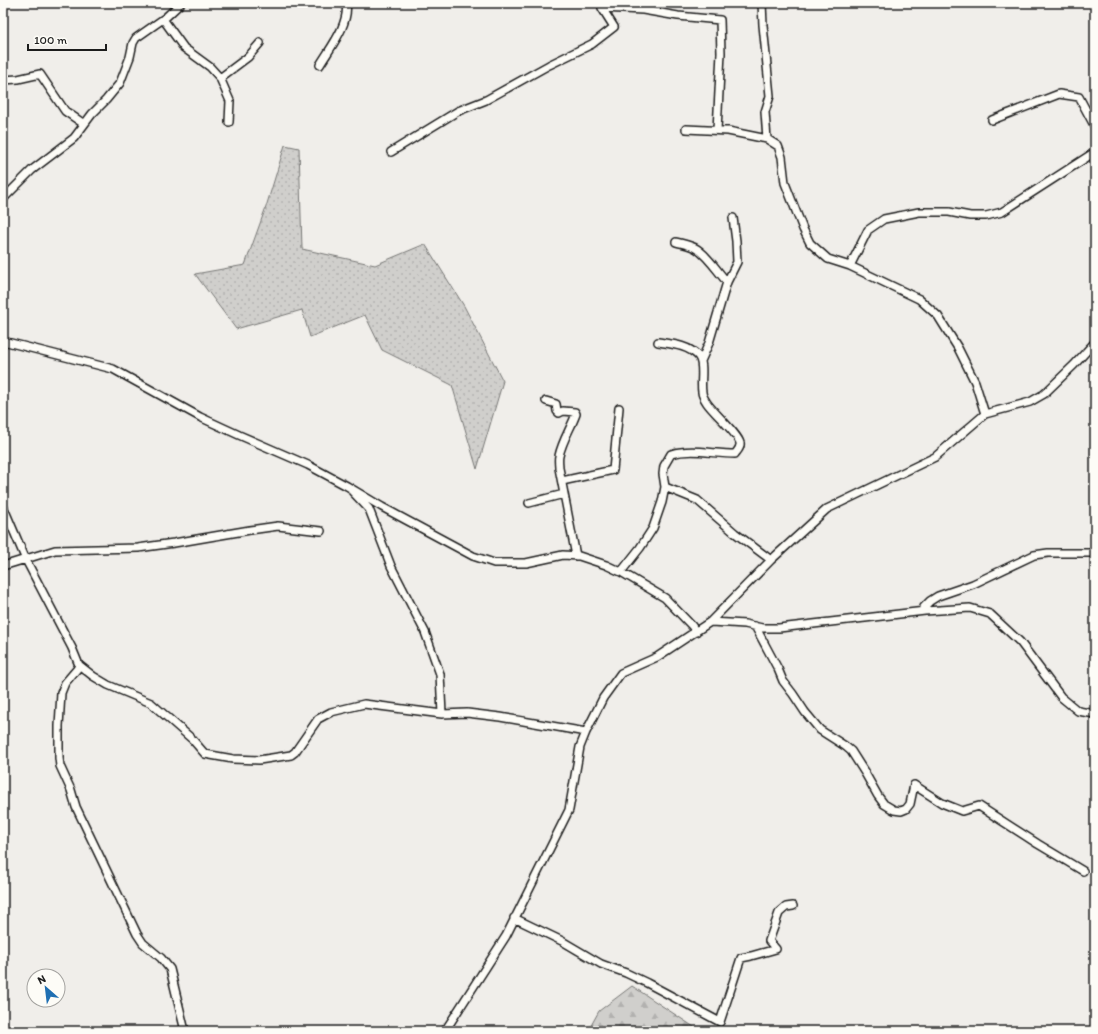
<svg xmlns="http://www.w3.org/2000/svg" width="1098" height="1034" font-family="Itim,sans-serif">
	<defs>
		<pattern id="grass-dots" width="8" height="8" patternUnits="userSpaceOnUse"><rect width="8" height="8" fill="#d0cfcc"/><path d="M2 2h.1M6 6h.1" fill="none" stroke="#b2b1af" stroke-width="1.8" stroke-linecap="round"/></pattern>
		<pattern id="forest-firs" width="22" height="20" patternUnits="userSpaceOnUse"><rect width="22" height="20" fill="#d0cfcc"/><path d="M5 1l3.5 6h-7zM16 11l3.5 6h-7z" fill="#b2b1af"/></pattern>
	</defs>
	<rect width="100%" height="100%" fill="#f0eeea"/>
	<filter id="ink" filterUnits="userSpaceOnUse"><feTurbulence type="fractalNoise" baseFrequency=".025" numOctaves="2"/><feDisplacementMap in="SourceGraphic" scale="8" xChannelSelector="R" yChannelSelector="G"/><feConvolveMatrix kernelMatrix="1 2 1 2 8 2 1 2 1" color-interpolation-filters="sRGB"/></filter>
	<g filter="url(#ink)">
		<!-- grass -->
		<path fill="url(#grass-dots)" stroke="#767674" d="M285,145L299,148L302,249L375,265L425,244L464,306L503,381L477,469L452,385L382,350L365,315L310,337L302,310L236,329L195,274L245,265L266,207Z"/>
		<!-- forest -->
		<path fill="url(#forest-firs)" stroke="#767674" d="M632,986L700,1031H588L599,1011Z"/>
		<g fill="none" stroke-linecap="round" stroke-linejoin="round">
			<defs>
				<path id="minor" d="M762,3L763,25L770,96L765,112L767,139
					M163,19L184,48L210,67L220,78L230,101L229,122
					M320,65C330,48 350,24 346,3
					M220,78L248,57L260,43
					M3,80L18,79L40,74L65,111L84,124
					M992,120L1059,94L1079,97L1095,127
					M686,129L728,131L767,139L778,146L782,157L785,183L803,229L810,243L828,259L850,266L919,299L938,316L958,348L975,382L985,414
					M391,152L458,111L486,100L549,65L592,44L614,27L602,8L643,10L678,16L720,20L721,53L717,130
					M3,199L32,170L74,138L92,114L106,100L120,83L130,57L133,43L136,38L166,17L181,3
					M676,242C683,244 691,245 697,249C708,256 718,272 727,282
					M850,266L868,230L884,219L919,212H949L970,216H986L1002,212L1095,152
					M3,341L113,369L200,417L239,435L308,465L347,486L382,507L473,556L494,563H526L563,555L579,556L606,565L621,572L665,598L692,626L696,632
					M701,361L709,343L727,282L737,262L736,241L733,218
					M546,401L556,404L557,411L559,413L563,411L575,412L576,414C571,428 562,441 559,456C558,460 559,464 559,468L576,556
					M562,481L613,470L619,408
					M665,487L697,500L735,533L771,560
					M352,491L369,509L391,566L425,632L440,674L442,714
					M529,503L564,494
					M3,506L26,560L72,648L79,665L77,669L65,683L61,693L59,726V758L60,766L71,790L76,807L137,934L143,943L161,958L170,969L185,1031
					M3,566L55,550L138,548L174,543L250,530L278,526L321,531
					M621,572L640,548L653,528L662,502L665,487L663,474L664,466L671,454C692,448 713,454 735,454C737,451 741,448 740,443C738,434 713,412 707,403C705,400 702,395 702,392C700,382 705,363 698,356C688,345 671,344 658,342
					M925,611L924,607L930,601L938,596L973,584L1034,555L1048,553H1095
					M710,622L729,623L745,624L762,628H779L925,611L970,608L990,614L1020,642L1061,697L1078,711L1095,714
					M755,626L778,669L783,681L793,694L805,712L820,730L845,746L851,751L865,773L878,796L884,804L894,810L901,811L906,809L910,804L914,785L942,803L962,811L979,806L1038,844L1083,871
					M79,665L93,676L108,685L151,703L192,739L205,754L233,759L259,760L291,755L295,752L318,719L331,712L364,704L442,714L467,713L500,717L586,732
					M514,918L562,941L601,964L626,973L647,983L720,1022L741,958L751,956L776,949L769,941L779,913L786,907L793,906
					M445,1031L506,936L569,810L580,747L586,732L603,698L621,673L657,657L710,622L771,560L827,509L935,457L985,414L1030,402L1044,394L1074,365L1095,342"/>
			</defs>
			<!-- minor casing -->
			<use href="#minor" stroke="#1c1c1c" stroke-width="10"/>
			<!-- minor -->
			<use href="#minor" stroke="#fdfcf7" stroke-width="7"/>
		</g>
	</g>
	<!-- margin -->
	<rect width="1098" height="1034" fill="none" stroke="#fdfcf7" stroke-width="16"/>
	<rect x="8" y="8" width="1082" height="1018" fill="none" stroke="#1c1c1c" stroke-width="1.5" filter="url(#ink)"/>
	<!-- north arrow -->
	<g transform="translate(46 988) rotate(332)"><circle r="19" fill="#fdfcf7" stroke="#a3a29f"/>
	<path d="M0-3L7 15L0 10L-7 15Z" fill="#1f6fb2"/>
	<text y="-6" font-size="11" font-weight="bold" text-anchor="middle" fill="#1c1c1c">N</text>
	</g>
	<!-- scale -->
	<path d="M28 44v6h78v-6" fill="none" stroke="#1c1c1c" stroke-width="2"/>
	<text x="34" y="44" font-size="12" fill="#1c1c1c" stroke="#fdfcf7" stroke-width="3" paint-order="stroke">100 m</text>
</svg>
